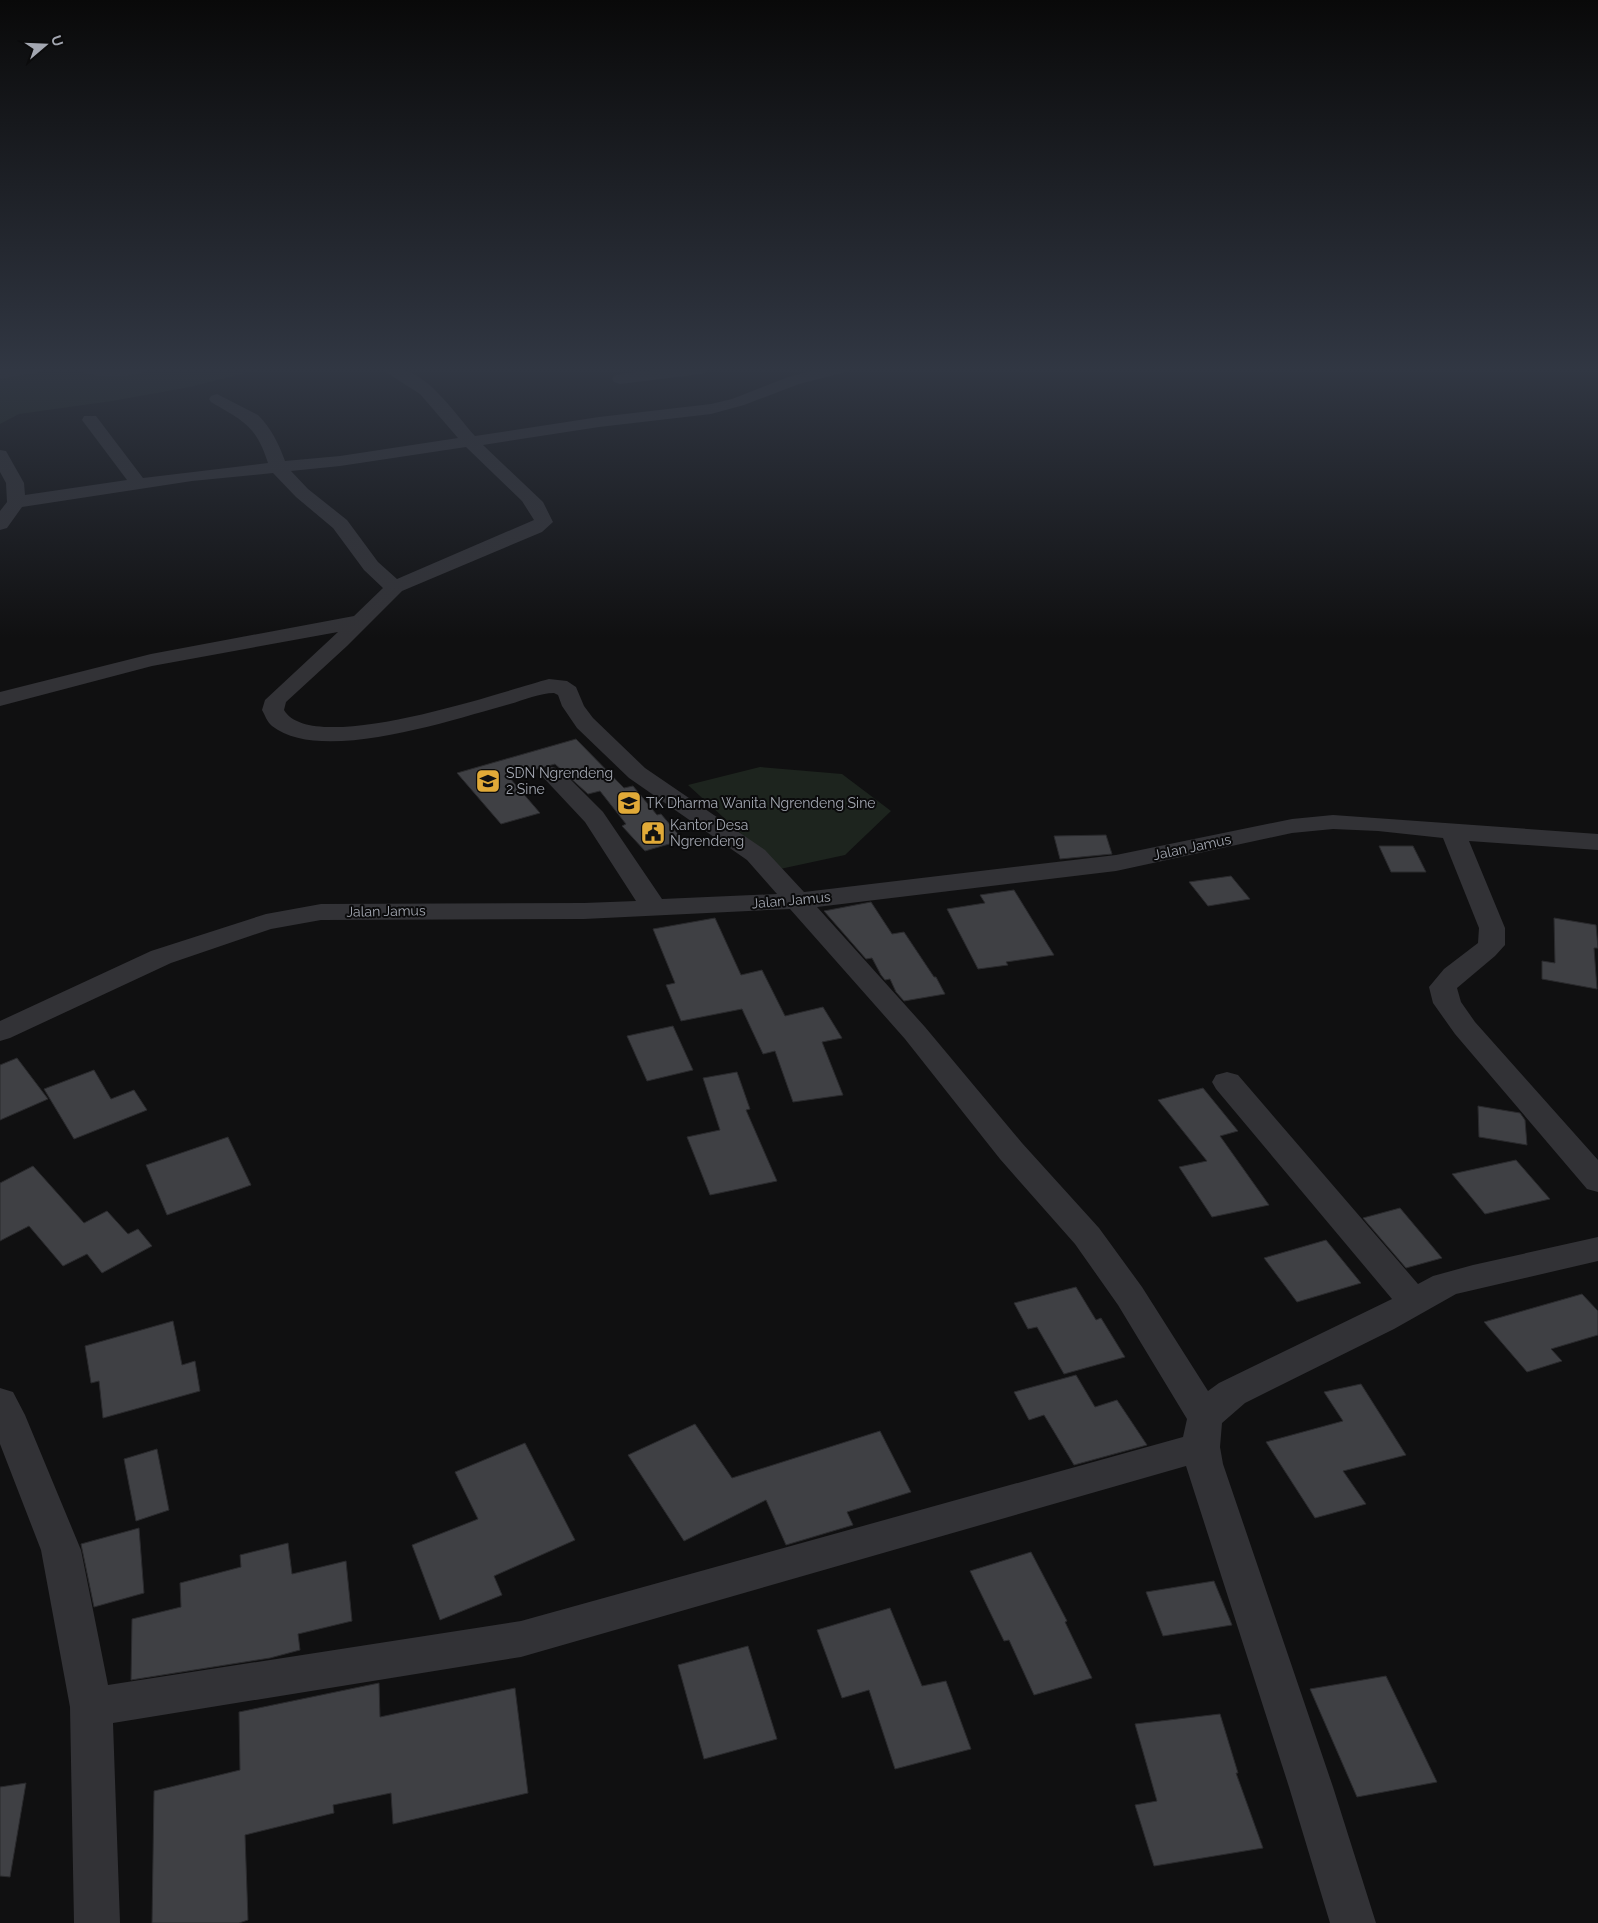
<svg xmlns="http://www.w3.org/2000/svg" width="1598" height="1923" font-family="Raleway,sans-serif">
	<rect width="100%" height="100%" fill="#101011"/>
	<!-- green -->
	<path fill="#1d241e" d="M0,369H261L190,387L112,401L19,414L0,424Z
		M760,767L842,774L891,811L845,855L780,869L688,785Z"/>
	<!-- building -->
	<path fill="#3f4044" stroke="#2a2a2d" d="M576,739L624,788L633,786L657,815L661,814L683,840L645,851L622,826L626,824L600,791L588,794L555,764L509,777L540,813L501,824L457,773Z
		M1106,835L1112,854L1060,859L1054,836Z
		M1379,846H1413L1426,872H1391Z
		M1231,876L1250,899L1208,906L1189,882Z
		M1014,890L1054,955L1006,962L1008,965L978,969L947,909L985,903L980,895Z
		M871,902L892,934L904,932L934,977H936L945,994L904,1001L896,992L890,979L885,980L881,975L872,958L866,959L824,911Z
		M715,918L741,975L762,970L785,1016L823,1007L842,1038L822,1042L843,1095L793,1102L775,1051L763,1054L742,1009L681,1021L666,985L675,983L653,929Z
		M1554,918L1596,925L1598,948H1594L1597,989L1542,979V961L1555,963Z
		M673,1026L693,1070L647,1081L627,1036Z
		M17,1058L48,1099L0,1120V1065Z
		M94,1070L111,1099L134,1090L147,1110L74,1139L44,1089Z
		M737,1072L750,1109L746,1110L777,1181L710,1195L687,1137L720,1130L703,1078Z
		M1203,1088L1238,1131L1220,1136L1269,1205L1212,1217L1179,1167L1207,1161L1158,1100Z
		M1478,1106L1520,1113L1525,1120L1527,1145L1479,1137Z
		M228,1137L251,1185L167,1215L146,1165Z
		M1516,1160L1550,1199L1485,1214L1452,1174Z
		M33,1166L84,1223L107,1211L128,1234L138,1229L152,1246L102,1273L87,1254L63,1266L29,1226L0,1241V1183Z
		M1400,1208L1442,1258L1406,1268L1363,1218Z
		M1326,1240L1361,1283L1297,1302L1264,1258Z
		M1076,1287L1096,1320L1101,1318L1125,1357L1064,1374L1037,1327L1028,1329L1014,1303Z
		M1582,1294L1598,1311V1335L1551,1349L1562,1361L1527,1372L1484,1322Z
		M173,1321L182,1365L195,1361L200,1391L103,1418L99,1381L91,1383L85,1346Z
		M1076,1375L1095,1407L1117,1400L1147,1445L1074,1465L1044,1415L1029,1420L1014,1392Z
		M1361,1384L1406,1455L1343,1471L1366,1504L1315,1518L1266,1442L1343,1421L1324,1392Z
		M695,1424L732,1478L880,1431L911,1492L847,1512L853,1525L786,1545L766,1500L684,1541L628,1455Z
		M525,1443L575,1540L494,1576L502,1595L440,1620L412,1545L478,1519L455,1472Z
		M157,1449L169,1510L136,1521L124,1459Z
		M139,1528L144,1593L94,1607L81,1544Z
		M288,1543L292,1574L346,1561L352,1621L298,1634L300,1650L270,1658L131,1680L132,1619L181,1607L180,1583L241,1567L240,1555Z
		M1031,1552L1067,1621L1065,1622L1092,1678L1034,1695L1009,1640L1004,1641L970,1571Z
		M1214,1581L1232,1625L1163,1636L1146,1592Z
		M890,1608L922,1686L946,1681L971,1749L895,1769L869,1690L842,1698L817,1630Z
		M748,1646L777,1739L704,1759L678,1665Z
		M1386,1676L1437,1782L1357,1797L1310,1689Z
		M379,1683L380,1717L515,1688L528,1793L393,1824L391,1793L333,1805L334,1813L245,1835L248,1920L239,1923H152L154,1791L240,1770L239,1712Z
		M1220,1714L1238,1773H1236L1263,1848L1154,1866L1135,1805L1157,1801L1135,1724Z
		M26,1783L10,1877L0,1876V1787Z"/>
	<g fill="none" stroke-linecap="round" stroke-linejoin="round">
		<!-- minor -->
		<path fill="#323236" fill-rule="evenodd" d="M0,369H42L40,372L0,379Z
			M79,369H147L145,372C123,378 103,378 81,372Z
			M381,369C389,369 398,368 404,370C432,378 456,415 475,436L599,417L711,404L732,399L788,377L819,369H848L846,372L799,384L744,405L711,414L599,427L483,445L543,502L553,522L542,532L402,591L347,646L286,702L284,710C312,758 503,691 549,679L567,681L576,687L584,706L593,718L645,768L765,850L804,892L1116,855L1292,819L1333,815L1598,834V850L1469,841L1505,928V945L1495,956L1457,988L1461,1002L1475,1022L1598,1160V1192L1587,1189L1455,1034L1433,1003L1429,987L1444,969L1478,943L1479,928L1443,838L1378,831L1333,829L1292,833L1116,871L817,907L925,1027L1022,1143L1099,1228L1142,1287L1208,1391L1219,1383L1392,1299L1216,1089L1212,1082L1216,1075L1227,1072L1238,1075L1418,1284L1433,1276L1473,1265L1598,1237V1261L1456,1294L1394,1329L1245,1403L1222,1423L1220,1447L1223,1464L1333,1787L1376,1923H1330L1289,1787L1186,1466L521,1657L113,1723L120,1923H74L70,1707L41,1550L0,1444V1388L13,1392L25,1415L81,1550L108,1685L521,1621L1183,1437L1187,1419L1118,1305L1075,1244L1000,1159L905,1039L790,909L584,919L321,920L271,929L171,963L10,1038L0,1041V1021L151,951L266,914L321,904L584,903L636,901L585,822L540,774L544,769L552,767L560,769L603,812L662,899L777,894L747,860L629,778L577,728L562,706L558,695L554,693C540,693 524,700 510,704C454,719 321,765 272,726C267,722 265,715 262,710L265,700L338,632L152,666L0,706V692L151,654L354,616L383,588L364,570L333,528L296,497L273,473L192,481L22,507L7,528L0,530V511L7,502L6,483L0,472V450L6,451L24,483L25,495L127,480L82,420L84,416H96L143,478L268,463C256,425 243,421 211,402L209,399L211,396L217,394L258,415C271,428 279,444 285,461L340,456L458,438L420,394ZM466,447L522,501L534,520L397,579L378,562L347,520L308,489L291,471L340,466Z
			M661,369H709L707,372L701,374L620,384L614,382L612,379L614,376L620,374Z"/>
	</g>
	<!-- sky -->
	<linearGradient id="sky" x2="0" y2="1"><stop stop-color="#090909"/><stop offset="0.58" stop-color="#313743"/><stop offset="1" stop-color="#313743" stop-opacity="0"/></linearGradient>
	<rect width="1598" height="638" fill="url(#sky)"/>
	<!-- icons -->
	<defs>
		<symbol id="school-square" viewBox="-11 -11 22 22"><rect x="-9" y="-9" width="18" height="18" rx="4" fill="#e1aa38" stroke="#0b0b0c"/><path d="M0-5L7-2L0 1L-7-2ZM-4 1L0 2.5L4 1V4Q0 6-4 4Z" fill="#111"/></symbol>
		<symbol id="civic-square" viewBox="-11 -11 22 22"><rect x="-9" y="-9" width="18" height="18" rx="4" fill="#e1aa38" stroke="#0b0b0c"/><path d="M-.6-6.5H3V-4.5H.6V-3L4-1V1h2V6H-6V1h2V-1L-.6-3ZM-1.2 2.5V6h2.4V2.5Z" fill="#111"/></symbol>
	</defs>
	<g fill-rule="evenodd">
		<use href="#school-square" x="474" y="767" width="28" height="28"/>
		<use href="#school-square" x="615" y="789" width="28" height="28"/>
		<use href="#civic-square" x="639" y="819" width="28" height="28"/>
	</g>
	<g text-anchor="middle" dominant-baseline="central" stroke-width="4" stroke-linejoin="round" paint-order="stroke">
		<!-- poi labels -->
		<g font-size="14" fill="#a3a7b1" stroke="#0b0b0c" text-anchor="start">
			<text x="506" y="773">SDN Ngrendeng<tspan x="506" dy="16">2 Sine</tspan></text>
			<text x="646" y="803">TK Dharma Wanita Ngrendeng Sine</text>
			<text x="670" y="825">Kantor Desa<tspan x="670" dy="16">Ngrendeng</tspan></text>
		</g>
		<!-- street labels -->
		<g font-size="14" fill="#a3a7b1" stroke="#0b0b0c">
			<text transform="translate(1192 847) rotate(-12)">Jalan Jamus</text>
			<text transform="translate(791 900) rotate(-5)">Jalan Jamus</text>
			<text transform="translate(386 911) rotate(-1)">Jalan Jamus</text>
		</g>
	</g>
	<!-- north arrow -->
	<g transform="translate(45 45) rotate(71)" stroke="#0b0b0c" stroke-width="4" paint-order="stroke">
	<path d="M0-4L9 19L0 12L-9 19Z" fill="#a3a7b1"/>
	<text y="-8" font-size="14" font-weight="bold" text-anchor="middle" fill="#a3a7b1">U</text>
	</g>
</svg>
